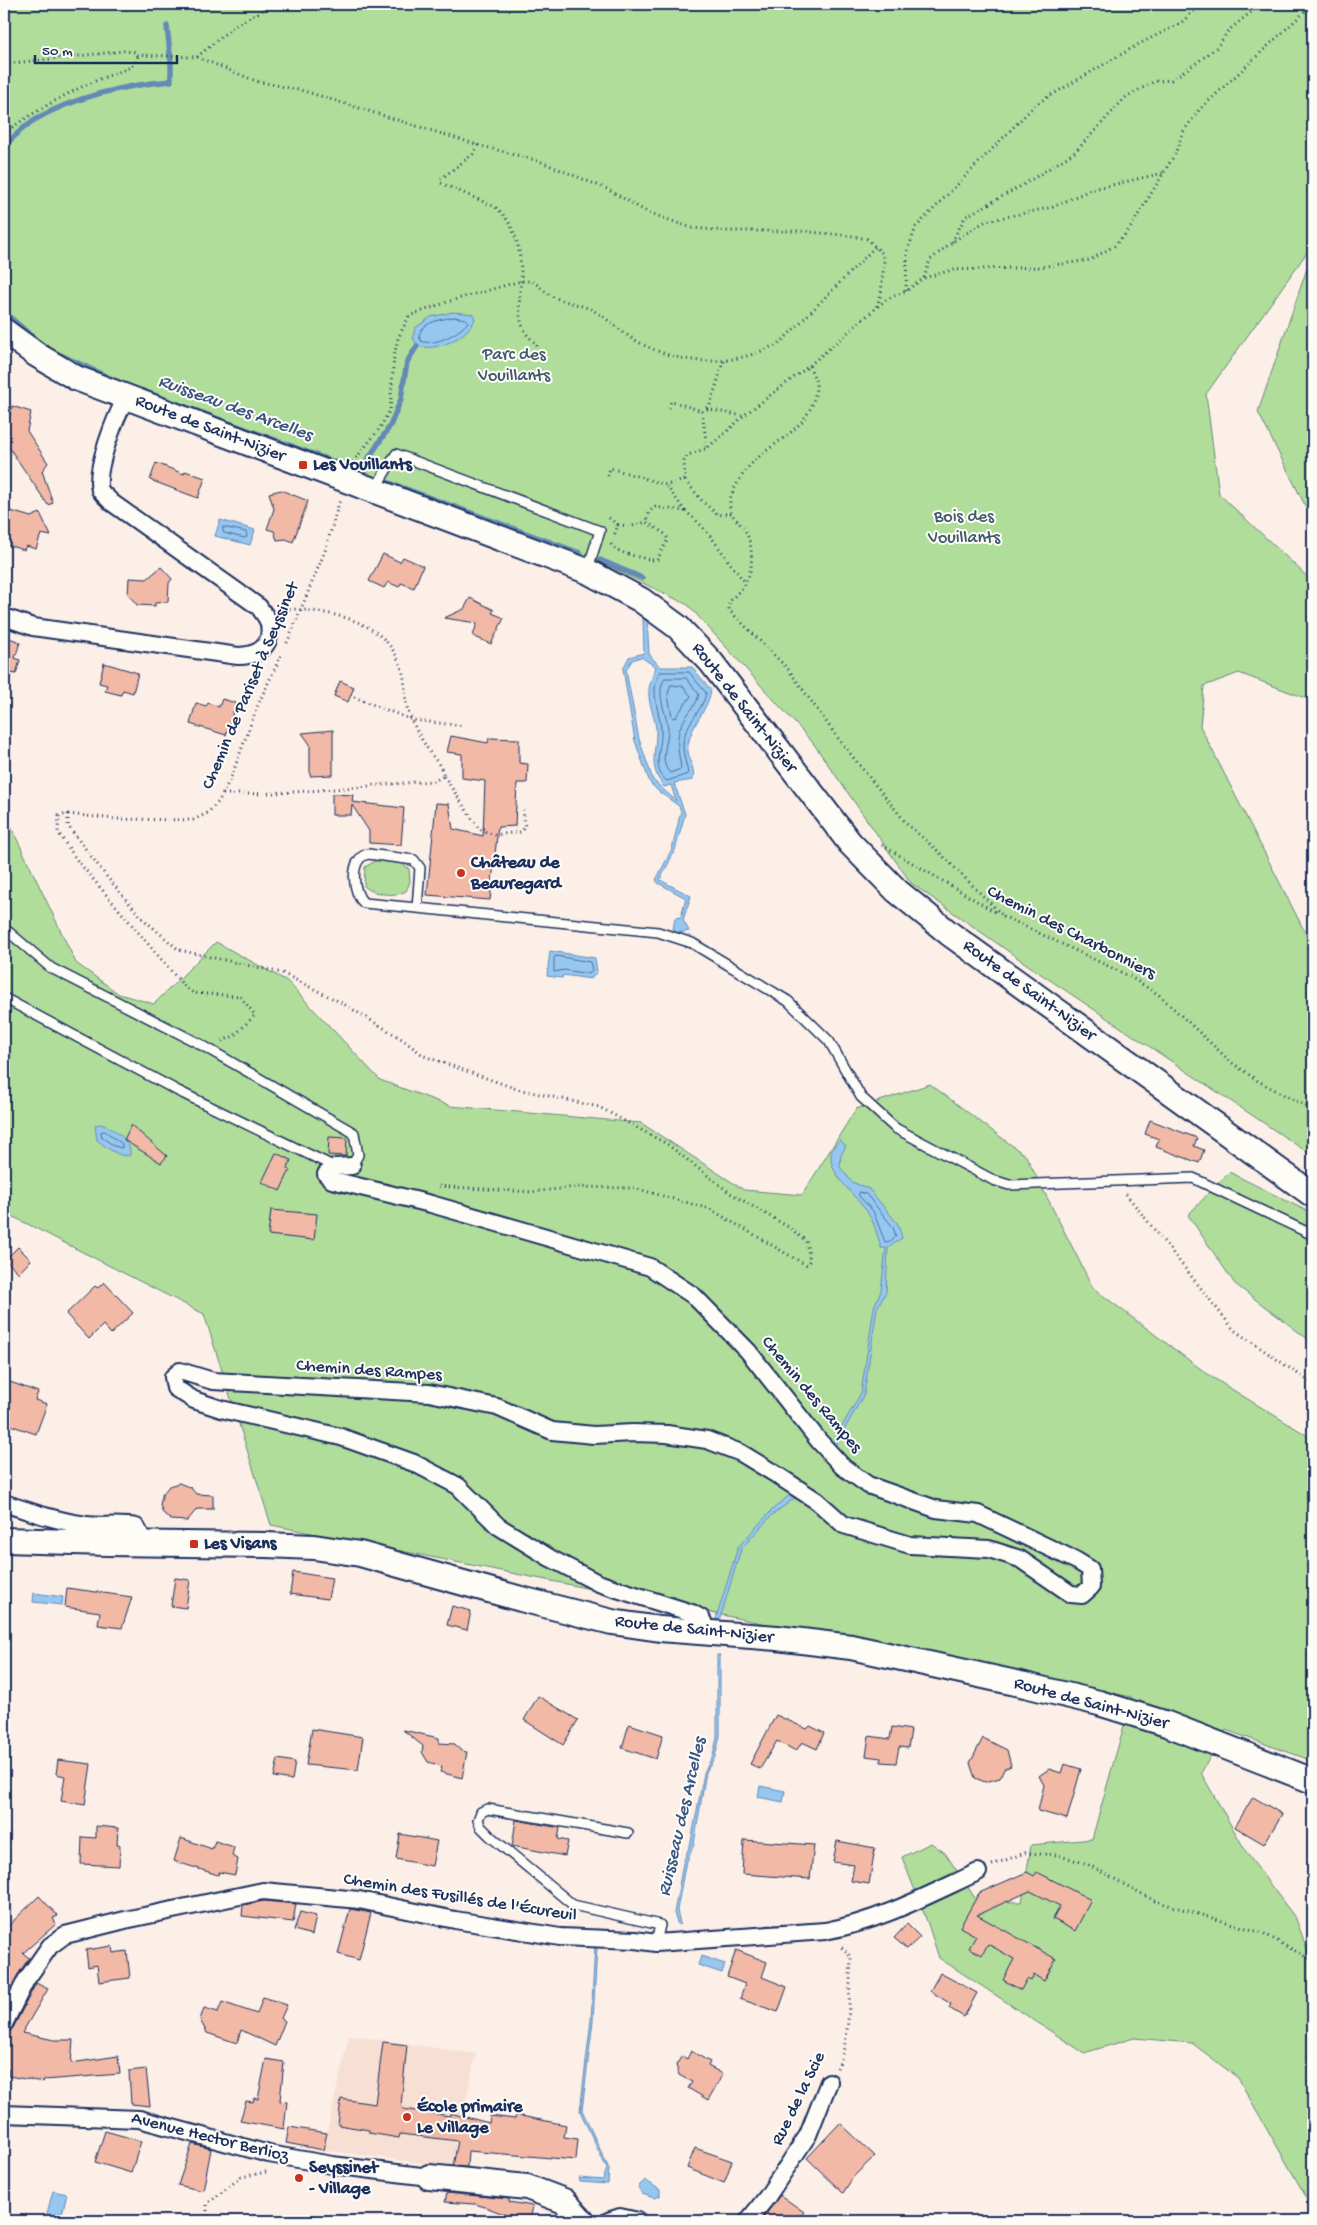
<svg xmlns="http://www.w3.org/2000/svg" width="1317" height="2225" font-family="'Gochi Hand',sans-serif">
	<rect width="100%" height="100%" fill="#fbefe7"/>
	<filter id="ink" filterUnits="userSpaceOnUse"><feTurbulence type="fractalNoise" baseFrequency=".02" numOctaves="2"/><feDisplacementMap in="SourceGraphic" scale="10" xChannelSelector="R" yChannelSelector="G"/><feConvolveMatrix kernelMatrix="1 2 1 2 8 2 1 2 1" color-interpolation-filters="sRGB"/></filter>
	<g filter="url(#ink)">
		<!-- built -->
		<path fill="#f8dfd4" d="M349,2035L476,2054L452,2167L323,2150Z"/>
		<!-- green -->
		<path fill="#b1dd9b" stroke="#66867c" d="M4,4H1313V244L1206,394L1219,494L1313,582V701L1239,673L1204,686L1200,726L1313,948V1156L1035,970L911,883L813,743L688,605L610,567L345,469L119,380L51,348L9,317L4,312Z
			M1313,251V521L1258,412Z
			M4,812L76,963L119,994L154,1004L216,942L287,981L380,1080L450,1106L641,1123L744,1190L802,1195L856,1109L930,1084L1026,1156L1093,1288L1210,1376L1313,1439V1761L1226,1730L1201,1773L1248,1855L1296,1919L1313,1965V2209L1238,2078L1192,2043L1134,2038L1084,2053L939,1958L928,1924L902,1857L931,1843L945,1853L977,1901L1022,1902L1031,1845L1092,1839L1132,1697L271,1525L204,1314L4,1212Z
			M377,860L402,863L409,869L410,882L406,891C396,897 373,895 364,886L365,867Z
			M1229,1172L1313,1214V1343L1235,1284L1188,1215Z"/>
		<!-- water -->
		<path fill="#95c7f1" stroke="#648ab6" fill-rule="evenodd" d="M453,312L473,314L475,319C467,338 437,352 417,346L413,337L415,328L431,317Z
			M220,520L255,530L250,545L215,536Z
			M643,618L647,619L649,654L660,667H692L711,690C708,711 691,724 688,745C686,756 696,768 693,780L674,783L685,814L675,850L660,880L691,896L683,920L689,931L678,933L673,930L675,918L681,917L686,898L658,883L656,880L672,849L681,811L679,806L659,792L650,783L635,741L623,669L629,657L644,653ZM641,657L656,667C652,677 648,686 649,697C650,708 656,720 656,731C656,754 648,766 664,787L671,785L676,801L653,780L639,739L626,670L632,660Z
			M550,951L595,958L597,972L591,979L563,975L562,978L547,976Z
			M101,1124C113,1128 132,1140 130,1155C120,1159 105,1146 97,1140L95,1125Z
			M840,1140L846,1146L841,1155L840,1167L852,1182L869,1189L898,1224L902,1238L888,1248L886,1292L877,1308L864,1394L831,1454L828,1451L861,1393L874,1307L881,1291L886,1248H881C878,1237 875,1225 869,1215C859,1196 811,1163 840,1140Z
			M793,1492L799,1495L772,1515L741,1549L718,1625H714L738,1547L771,1511Z
			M34,1593L63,1597L62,1605L33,1602Z
			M717,1655H720V1736L715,1757L706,1772L694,1844L685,1866L677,1910L680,1924L678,1925L674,1913L683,1863L691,1842L704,1773L713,1755L717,1738Z
			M760,1786L785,1791L783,1802L758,1797Z
			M595,1944L638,1947H597L593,2021L582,2110L609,2169L608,2184L580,2182L579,2178L603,2180L607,2169L580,2111L591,2020Z
			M701,1956L725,1964L722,1973L698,1965Z
			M645,2180L660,2190V2196L654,2198L642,2194L638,2187Z
			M53,2191L67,2194L60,2221L46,2217Z"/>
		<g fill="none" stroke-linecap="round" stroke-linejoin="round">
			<!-- shore -->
			<path stroke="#4c6c99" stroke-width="1" d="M454,317L466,319L468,322C460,333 434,347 421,341L419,336C421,322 442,319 454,317Z
				M223,527L246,532L247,537L244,538L224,533Z
				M660,672H689L706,693C703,712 682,725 683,747C683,756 687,765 688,774L667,781C650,769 663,745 661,729C659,708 649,692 660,672Z
				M665,678H686L699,694C697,705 688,712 683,722C674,738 679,752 681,769L670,773C659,763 667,745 668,731C668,713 654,695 665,678Z
				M671,685L683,686L691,696L675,718L672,717L668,695Z
				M556,956L590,962L592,970L589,974L564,970L554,972V959Z
				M105,1131L122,1144V1148L114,1146L102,1137L101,1132Z
				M860,1192L866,1194L893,1227L896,1236L892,1241L885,1242L873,1211L859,1196Z"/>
			<!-- stream -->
			<path stroke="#648ab6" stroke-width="5.5" d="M4,146C13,138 23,127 34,120C74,97 125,85 171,81V62L167,26
				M4,312L42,345
				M59,355L114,380
				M143,391L345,466
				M360,471L390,426L401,399L407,362L417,346
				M384,481L580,553
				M600,560L642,578"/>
		</g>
		<!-- building -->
		<path fill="#f1b9a6" stroke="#1b2f5e" d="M12,406L31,412L27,431L48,463L42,471L53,503L48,505L4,440Z
			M156,463L184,474L185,471L205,478L198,498L150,480Z
			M281,490L308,501L293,542L286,539L277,540L274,531L267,529L274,509L269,493Z
			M4,509L31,517L40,513L51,536L41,534L36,549L26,546L24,550L4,544Z
			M383,554L400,562L403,557L423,566L414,588L401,583L399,587L388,582L384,588L369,581Z
			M161,567L172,579L169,583L168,602L155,603V606L137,605L128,594L129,578L147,579Z
			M470,598L494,610L492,613L504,618L491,644L473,636L477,623L444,618L464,609Z
			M4,636L20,642L15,658L20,660L16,674L11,673L9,682H4Z
			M104,663L138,673L133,693L123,690L121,695L105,691L107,685L99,683Z
			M340,681L354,687L348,702L334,696Z
			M222,699L236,703L226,735L190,724L196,703L206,706L208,703L219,707Z
			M333,730V775L310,776V744L302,733Z
			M451,736L488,743L489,738L519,739V763L528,764L527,783H517L515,826L498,827L490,900L427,895L436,803L449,804L453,829L483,836L485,781L462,778V754L447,752Z
			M332,794L353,795L352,802L404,808L401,845L369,843V831L352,805L351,815H332Z
			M1150,1120L1197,1138L1194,1146L1204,1150L1199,1163L1156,1147L1159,1139L1145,1134Z
			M131,1125L167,1156L161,1163L124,1140Z
			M329,1137L347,1138L346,1156L328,1155Z
			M276,1153L291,1160L287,1169L290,1170L280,1191L262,1182Z
			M271,1210L317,1214L314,1240L268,1235Z
			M18,1247L31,1260L19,1273L5,1260Z
			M104,1282L133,1313L111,1334L103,1325L89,1339L66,1314L95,1286L98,1288Z
			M10,1382L38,1392L35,1400L47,1404L36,1434L4,1423V1400Z
			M179,1483L191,1488L196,1494L213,1495V1509H197L187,1521L171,1520L163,1513L160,1505L162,1495L169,1486Z
			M293,1572L332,1578L328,1599L290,1594Z
			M175,1578L190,1580L186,1608L171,1606Z
			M67,1588L132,1597L122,1628L98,1625L100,1612L65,1607Z
			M452,1606L471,1611L467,1630L447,1625Z
			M538,1696L578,1720L563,1745L524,1720Z
			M776,1715L807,1729L810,1726L824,1733L817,1749L802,1742L796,1751L777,1741L760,1769L750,1764Z
			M629,1724L663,1735L656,1759L622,1748Z
			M892,1727L911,1730L908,1748L899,1747L896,1763L881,1762V1758L866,1756L869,1736L890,1739Z
			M312,1729L363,1737L358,1770L306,1765Z
			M403,1730L439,1738V1743L455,1744L461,1751L467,1752L462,1778L440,1772L442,1766L428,1762L422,1752L423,1746Z
			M983,1738L1007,1750L1011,1766L1004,1769L1000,1778L985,1782L975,1778L970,1763Z
			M278,1759L295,1762L292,1780L274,1777Z
			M58,1760L91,1764L85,1805L61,1801L65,1776L56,1774Z
			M1064,1764L1081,1769L1067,1819L1038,1811L1044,1785L1039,1776L1049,1769L1061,1773Z
			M1253,1797L1282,1814L1264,1844L1235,1827Z
			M516,1820L560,1828L558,1839L568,1841L565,1856L512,1846Z
			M96,1826L118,1828L117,1845H120L119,1866L81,1864L82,1837L96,1838Z
			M400,1834L437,1841L432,1866L396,1859Z
			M181,1838L212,1849L215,1841L234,1847L232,1856L238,1859L235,1875L219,1872L218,1875L174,1861Z
			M744,1840L814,1845L810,1879L742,1874Z
			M837,1841L875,1848L869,1884L851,1881L854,1865L833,1862Z
			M1027,1872L1034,1876L1037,1872L1091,1900L1075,1931L1053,1919L1060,1906L1030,1891L977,1915L1056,1959L1044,1981L1034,1975L1031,1981L1027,1979L1021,1990L1003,1980L1014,1959L988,1944L982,1955L969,1948L976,1936L960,1927L979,1893Z
			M39,1896L58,1916L53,1918L56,1924L23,1953L29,1958L17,1976L4,2002V1930Z
			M264,1901L296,1904L293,1922L242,1916L243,1905Z
			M350,1909L371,1913L359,1960L338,1954Z
			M300,1912L316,1916L312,1935L294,1930Z
			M907,1924L920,1937L907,1949L894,1938Z
			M112,1946L113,1953L127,1951L130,1978L99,1982L97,1965L88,1967L86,1950Z
			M736,1950L767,1962L762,1977L787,1987L778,2012L740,1999L745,1984L727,1977Z
			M940,1973L977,1993L964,2017L949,2008L951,2004L930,1991Z
			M36,1983L48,1989L22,2033L54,2040H73L71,2063L118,2056L120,2074L44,2080L43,2082L8,2076L9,2070L4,2069V2034L13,2028Z
			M263,1997L287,2005L281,2018L285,2021L275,2046L241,2030L237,2043L207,2033L200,2020L204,2008L218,2012L222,2002L257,2014Z
			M383,2042L407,2045L401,2105L403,2109L450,2116V2113L489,2123L490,2116L515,2119L516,2115L566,2125L564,2137L578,2139L576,2160L468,2151L467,2167L453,2166L458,2141L400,2134L399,2138L369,2133V2130L338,2125L341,2099L375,2104Z
			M691,2051L710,2062L708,2066L723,2074L708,2100L688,2088L692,2082L679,2075L676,2065L682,2056L687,2059Z
			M266,2059L284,2062L280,2101L287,2102L284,2129L240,2121L246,2101L253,2102L254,2098L258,2099Z
			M146,2069L150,2106L131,2104L129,2071Z
			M840,2123L875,2156L854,2176L843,2193L807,2158Z
			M289,2127L327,2133L323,2150L286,2143Z
			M105,2131L141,2141L131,2173L95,2162Z
			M192,2144L211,2149L203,2191L178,2185Z
			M695,2148L732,2161L724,2183L687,2168Z
			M447,2193L509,2199V2202L533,2206L530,2221H504L506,2215L488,2208L475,2204L445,2202Z
			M780,2195L804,2212L796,2221H761Z"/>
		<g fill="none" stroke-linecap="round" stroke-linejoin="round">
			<defs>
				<path id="service" d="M375,489L396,454L600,531L587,571
					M417,908L364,903C352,893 349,858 368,854L414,860L420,868L417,908L658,932L692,943L788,1001L829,1041L861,1097L895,1128L993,1180L1009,1185L1193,1178L1313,1235
					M4,928L51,968L198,1043L354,1133L358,1155L352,1166
					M4,998L178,1091L335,1167
					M628,1833L488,1809L481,1812L478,1820L481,1827L490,1836L573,1905L660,1925L656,1943"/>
				<path id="minor" d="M4,617L33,627L238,656C257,656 273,647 269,624C268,618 262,612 259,607L111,502C108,498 102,494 100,490C94,470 116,416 126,398
					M352,1166L335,1167L326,1174L332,1180L431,1204L650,1267L694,1296L748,1351L819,1441L843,1467L868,1485L936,1509L978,1514L1077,1561L1090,1569L1091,1587L1082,1595L1071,1594L1020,1559L989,1549L910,1545L844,1525L817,1501L777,1475L741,1453L707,1440L667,1434L633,1433L594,1435L552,1431L497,1407L429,1393L213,1381L180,1371L173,1377L175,1388L194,1400L221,1409L341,1437L414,1463L458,1486L498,1526L550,1558L598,1583L692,1613L701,1618L709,1633
					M4,1503C31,1512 57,1521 86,1525C103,1527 119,1524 136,1527L140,1534L139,1544
					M4,2024L26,1980L50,1946L65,1935L125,1920L263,1891L359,1900L455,1920L560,1937L635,1940L656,1943L825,1931C880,1921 928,1895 978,1872
					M4,2114L139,2119L269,2154L332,2165L429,2177
					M608,2221L620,2217L638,2221
					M748,2221L767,2197L808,2135L829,2082"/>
				<path id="secondary" d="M4,331L37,355L76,378L587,571L641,600L678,627L711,662L850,843L897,891L950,934L1313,1195
					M4,1540L108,1543L266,1545L314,1547L360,1554L521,1599L612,1622L660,1629L777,1638L851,1647L1025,1685L1099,1703L1167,1724L1313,1781
					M429,2177L527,2187L564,2201L582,2221"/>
			</defs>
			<!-- service casing -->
			<use href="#service" stroke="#1b2f5e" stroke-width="12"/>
			<!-- minor casing -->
			<use href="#minor" stroke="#1b2f5e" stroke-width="20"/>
			<!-- secondary casing -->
			<use href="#secondary" stroke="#1b2f5e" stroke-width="28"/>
			<!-- path -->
			<path stroke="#1b2f5e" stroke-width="3" stroke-dasharray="1 4" stroke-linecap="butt" d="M197,57L234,26L274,4
				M4,64L124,51L134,52L138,55L197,57L256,81L304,91L478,145L539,161L607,189L647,212L692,228L728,231H800L853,236L867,239L882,253L884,261L881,294L876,308
				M4,133C38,109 76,87 116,73C126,69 136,67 138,55
				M478,145L473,154L441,179V183L493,206C516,220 522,255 521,280C520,295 517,312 523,327C526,335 531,339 537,345L534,356
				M952,242L965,217L1023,185L1075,152L1126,97L1155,81L1171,80L1199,61L1217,47L1229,30L1261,4
				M924,278L930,260L952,242L986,221L1053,207L1090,190L1163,173
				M906,291L907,252L916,227L1036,104L1139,44L1181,23L1201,4
				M809,366C812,372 817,381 816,388C812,435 760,443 740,479C735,487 730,495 730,504C729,516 739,521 745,530C753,544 754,568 746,582C743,589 734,596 729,602V610L788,669L840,741L907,824L939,852L1003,916
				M669,408L671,401L702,411L707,448
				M707,409L743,416
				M702,411L710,405L724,361
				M353,462L380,428L390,410L394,356L398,338L409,316L450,301L521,281H531C540,285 547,295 556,298C571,304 586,305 599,314C611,321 621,332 633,339C680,367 734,369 782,341L876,246
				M608,476L610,468L666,485L685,480
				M685,511C712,531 724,559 746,583
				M731,513L718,515L703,502L685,480L684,460L688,455L707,448L730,429L743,416L809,366L876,308L887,299L906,291L924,278L952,270L1040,267L1090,260L1114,246L1129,230L1143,207L1175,154L1183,132L1199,110L1313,4
				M609,518L618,525L614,536
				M618,525L632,526L646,522
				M611,544C616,554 641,557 652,560H657L668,539L665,534L646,522L650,511L655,507L685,511L666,485
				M287,643L325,551L340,499
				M354,697L412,720L465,726
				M444,776L479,829L494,835L521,832L525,827L523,810
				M223,794C294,795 364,785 434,781L444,776C441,764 433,758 427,748C420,737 414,726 409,714C404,701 406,686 403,673C388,617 330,612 282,608
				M68,814V826L107,877L142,918L179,950L282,973L342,1003L402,1039L424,1056L517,1089L599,1107L667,1144L730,1193L790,1228L806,1241L810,1260L807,1265L799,1261L710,1209L634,1188L577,1187L531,1192L436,1186
				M882,845L997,913
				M1003,916L1129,976L1159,995L1231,1062L1258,1081L1313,1110
				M222,1041L234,1036L255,1015L240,996L193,993L183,985L76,859L58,832L59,816L68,814L115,819L193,820L208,813L219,801L232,775L257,707L281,655
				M1126,1194L1234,1330L1313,1384
				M992,1865L1025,1853L1057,1855L1087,1864L1155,1901L1263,1933L1313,1961
				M837,2068C851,2043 849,1986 851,1957L840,1946
				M207,2221V2204L241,2177L266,2172"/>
			<!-- service -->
			<use href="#service" stroke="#fdfcf7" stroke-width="9"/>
			<!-- minor -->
			<use href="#minor" stroke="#fdfcf7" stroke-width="16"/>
			<!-- secondary -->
			<use href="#secondary" stroke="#fdfcf7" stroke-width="24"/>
		</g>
	</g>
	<!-- markers -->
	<g fill="#c8321e" stroke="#fdfcf7" stroke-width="2">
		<rect x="298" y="460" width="10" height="10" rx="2.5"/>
		<circle cx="461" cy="873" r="5"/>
		<rect x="189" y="1539" width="10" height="10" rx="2.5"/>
		<circle cx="407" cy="2117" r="5"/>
		<circle cx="299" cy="2178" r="5"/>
	</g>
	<g text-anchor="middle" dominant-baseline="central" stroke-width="4" stroke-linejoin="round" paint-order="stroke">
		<!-- park labels -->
		<g font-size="18" fill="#405a6d" stroke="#fdfcf7">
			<text x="514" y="355">Parc des<tspan x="514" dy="21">Vouillants</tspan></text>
			<text x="964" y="517">Bois des<tspan x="964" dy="21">Vouillants</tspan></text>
		</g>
		<!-- street labels -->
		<g font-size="18" fill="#1b2f5e" stroke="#fdfcf7">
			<text transform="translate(210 429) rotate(21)">Route de Saint-Nizier</text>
			<text transform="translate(251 686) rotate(-67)">Chemin de Pariset à Seyssinet</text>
			<text transform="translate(744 708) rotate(52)">Route de Saint-Nizier</text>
			<text transform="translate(1071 933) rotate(27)">Chemin des Charbonniers</text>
			<text transform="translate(1029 991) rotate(36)">Route de Saint-Nizier</text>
			<text transform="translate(369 1371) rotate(4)">Chemin des Rampes</text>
			<text transform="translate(811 1395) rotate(50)">Chemin des Rampes</text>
			<text transform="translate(694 1630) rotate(6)">Route de Saint-Nizier</text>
			<text transform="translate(1091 1704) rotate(15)">Route de Saint-Nizier</text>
			<text transform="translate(460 1898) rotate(9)">Chemin des Fusillés de l'Écureuil</text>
			<text transform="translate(799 2099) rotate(-64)">Rue de la Scie</text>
			<text transform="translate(210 2138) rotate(14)">Avenue Hector Berlioz</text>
		</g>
		<!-- poi labels -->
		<g font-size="18" font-weight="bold" fill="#1b2f5e" stroke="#fdfcf7" text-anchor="start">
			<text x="313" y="465">Les Vouillants</text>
			<text x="471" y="863">Château de<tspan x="471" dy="21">Beauregard</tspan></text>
			<text x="204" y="1544">Les Visans</text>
			<text x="417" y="2107">École primaire<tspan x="417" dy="21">Le Village</tspan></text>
			<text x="309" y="2168">Seyssinet<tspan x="309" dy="21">- Village</tspan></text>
		</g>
		<!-- water labels -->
		<g font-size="19" font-style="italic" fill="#3a5583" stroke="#fdfcf7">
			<text transform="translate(235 409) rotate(20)">Ruisseau des Arcelles</text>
			<text transform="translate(683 1817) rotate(-77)">Ruisseau des Arcelles</text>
		</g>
	</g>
	<!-- margin -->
	<rect width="1317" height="2225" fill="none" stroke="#fdfcf7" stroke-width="20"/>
	<rect x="10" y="10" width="1297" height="2205" fill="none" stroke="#1b2f5e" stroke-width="2" filter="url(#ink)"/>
	<!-- scale -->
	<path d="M35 55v8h142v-8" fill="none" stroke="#1b2f5e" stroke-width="2.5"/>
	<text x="42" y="55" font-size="15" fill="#1b2f5e" stroke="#fdfcf7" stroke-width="4" paint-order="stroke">50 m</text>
</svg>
